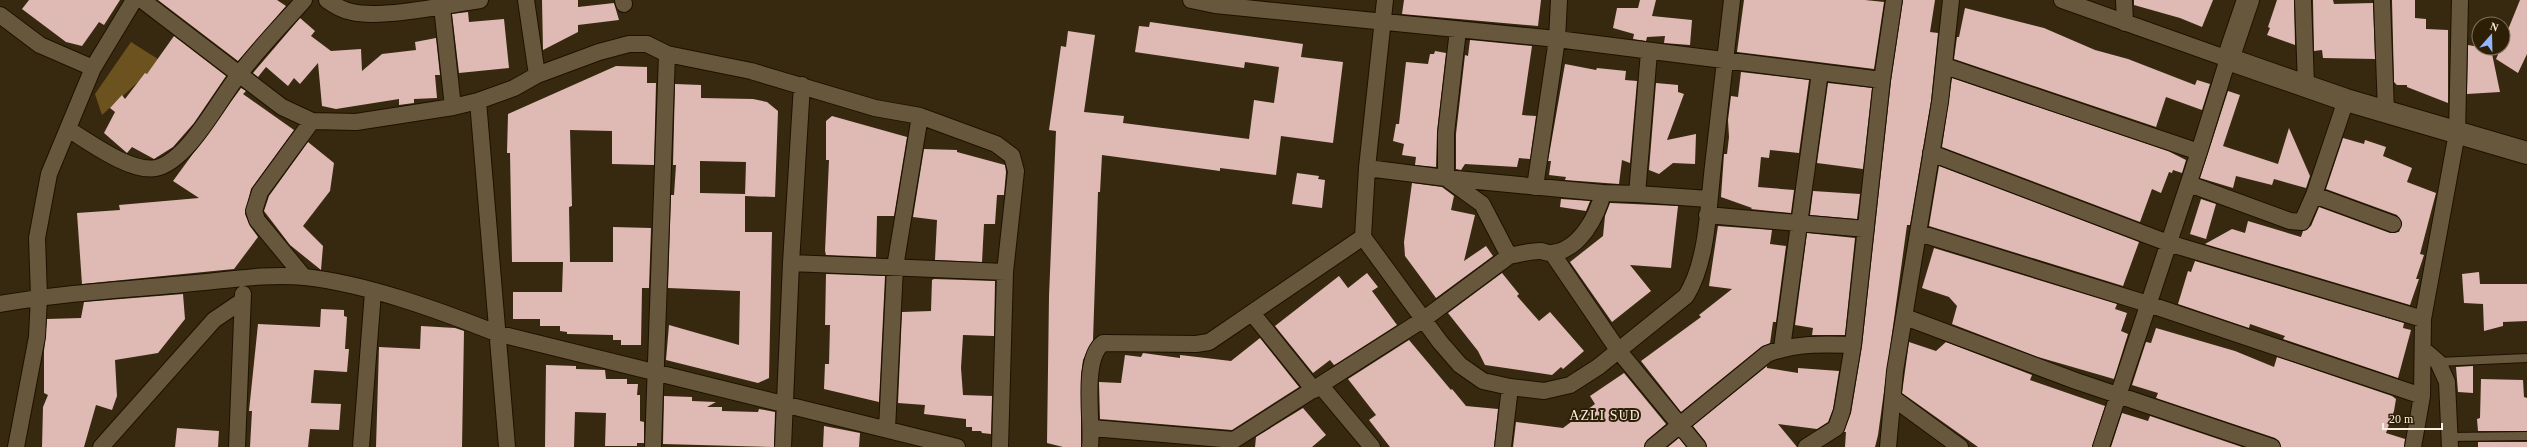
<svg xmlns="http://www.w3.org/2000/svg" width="2527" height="447" font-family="Georgia,serif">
	<rect width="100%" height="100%" fill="#37290f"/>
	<!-- forest -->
	<path fill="#6c521f" d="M131,42L180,73L151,70L102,115L95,94Z"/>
	<!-- building -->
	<path fill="#dfb9b4" d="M29,0H120L104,25L99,22L82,46L66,42L22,9Z
		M158,0H277L286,6L238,61Z
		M542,0H578V7L614,3L619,20L578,25V32L543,50Z
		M1404,0H1541L1538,26L1402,14Z
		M1640,0H1656L1652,16L1692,20L1690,45L1664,43L1665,36L1647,37L1646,41L1633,39L1634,34L1613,28L1617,8H1638Z
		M1744,0H1865L1884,2L1874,69L1737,52Z
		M1903,0H1935L1930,32L1938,33L1931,101L1910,225H1907L1878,435L1875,447H1845L1846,432H1844L1851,413L1862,346L1891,81Z
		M2134,0H2213L2202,27L2180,18L2134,5Z
		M2277,0H2294L2295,45L2267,35L2270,28L2268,27Z
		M2313,0H2333L2334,4L2373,3L2375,59L2323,58L2322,50L2314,51Z
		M2392,0H2415V18L2426,19V29L2448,30V103L2407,87V85H2397L2394,82Z
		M2520,0H2527V54L2518,73L2496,59L2501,48H2503V42Z
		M1965,8L2044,28L2095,50L2128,59L2195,85L2197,80L2210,84L2202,110L2166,97L2156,127L1954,59L1957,37H1959Z
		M468,12L469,22L504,19L509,68L459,73L452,14Z
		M300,18L315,31L311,36L331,51L361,49L362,71L382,54L416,50L415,42L436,38L440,75H435L437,98L414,99V103L399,105V99L336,109L322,106L318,63L300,84L294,78L288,86L266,67L258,77L253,73Z
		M1150,22L1303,44L1301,57L1343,62L1333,143L1281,136L1276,175L1220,168V171L1102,155L1100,192H1098L1093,340L1083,360L1081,376V447H1063L1047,443L1049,296L1056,131L1049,130L1061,46L1066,47L1068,31L1095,35L1084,112L1124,116L1123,123L1249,139L1254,100L1274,103L1279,67L1245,62L1244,68L1135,52L1139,26L1149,27Z
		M174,36L226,76L194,123L173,147L154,159L132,147L127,153L104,133L115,112L110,108L122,95L125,99L145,73L147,74Z
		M1470,40L1532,46L1522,115L1536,116L1530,159L1519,158L1517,167L1465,164L1461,170L1456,169V134L1465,55L1468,56Z
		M2468,45L2491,49L2500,92L2467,94Z
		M1435,51L1446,53L1437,132L1436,167L1415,165L1416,157L1402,155L1404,144L1393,141L1396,124H1399L1406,62L1428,64L1430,54H1434Z
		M1565,64L1596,70L1597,68L1626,71L1625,80L1637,81L1630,163L1622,160L1619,184L1565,180L1566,177L1549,175L1551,161H1548Z
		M616,66L647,67V83H656L654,165L612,164V131L570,130L572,206L569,207L570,262H512L510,153H507L508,114Z
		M1741,72L1809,80L1799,153L1770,150L1769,158L1761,157L1758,187L1794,190L1791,213L1751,209L1752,208L1721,197L1724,154H1727L1729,137L1728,120L1731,96L1738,97Z
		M1952,78L2168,151L2186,160L2182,173L2173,170L2172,173L2169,172L2161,193L2152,189L2140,222L1942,147Z
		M1656,83L1678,85V92L1684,94L1667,140L1696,134L1695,164L1673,163L1659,174L1649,170Z
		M1828,83L1872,88L1863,169L1817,163Z
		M675,84L701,85V98L753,99L767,102L778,111L775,197L745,196L746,162L700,161V193L745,194V232H772L769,378L758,383L666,360L669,325L739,345L740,291L668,288L671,195H674L676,165H673Z
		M241,88L246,91L243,94L294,130L251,189L245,214L250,226L258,237L234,269L82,284L77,213L120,210L119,205L199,198L173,181Z
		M2228,91L2240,95L2223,146L2278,164L2289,128L2310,176L2306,188L2274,179L2272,185L2236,176L2233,188L2200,178Z
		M832,116L907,137L894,216H877L876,257L826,255L825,251L829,160H826V121Z
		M2343,138L2364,144L2365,140L2386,147L2383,156L2412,168L2407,182L2436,193L2420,254L2424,255L2416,279H2419L2410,305L2205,244L2232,229L2245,233L2248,221L2301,237L2303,231L2311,226L2319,207L2390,233L2399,232L2402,223L2397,215L2326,189Z
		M308,142L334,163L330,191L303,226L323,246L321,270L290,245L264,211L269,196Z
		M924,149L957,150V152L1005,165L1006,172L1004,195H997L995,224H984L982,262L935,260L937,220L913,217Z
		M1939,166L2139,242L2123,286L1929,226Z
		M1297,173L1319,176L1318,179L1325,180L1322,208L1292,204Z
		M1412,183L1442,187L1454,196L1451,210L1475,215L1464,261L1486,246L1493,256L1436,298L1405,256L1404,242Z
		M1813,191L1860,194L1857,219L1810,215Z
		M1561,199L1590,201L1586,211L1560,207Z
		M2201,199L2216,204L2206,239L2190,234Z
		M1610,203L1678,206L1671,268L1630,265L1651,291L1612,322L1570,262L1603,236L1605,216Z
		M1718,226L1772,230L1770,244L1786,246L1776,322H1773L1770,343L1761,347L1681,412L1641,361L1701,317L1699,315L1732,289L1709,286Z
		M613,227L651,228L649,288H642L641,345H621V340H613V335L567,334V332L560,331V326H540V319H513V292H562L563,262H613Z
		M1807,233L1855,238L1845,335H1812L1813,328L1795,325Z
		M1934,248L2117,304L2115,309L2127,313L2121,331L2128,334L2114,379L2038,357L1952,324L1957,306L1949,297L1922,288Z
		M2195,261L2404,323L2403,328L2411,330L2398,378L2283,339L2285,336L2250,324L2249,328L2178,304L2188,271L2191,272Z
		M2479,272L2480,284H2527V321L2503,322V326L2484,331L2483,304L2464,303L2462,274Z
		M1367,273L1378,287L1372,291L1397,325L1336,364L1334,365L1330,360L1313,373L1275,326L1339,276L1348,288Z
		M1502,273L1519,294L1517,296L1539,321L1550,312L1584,351L1563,369L1561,367L1552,375L1485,365L1478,351L1448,313Z
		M826,274L885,276L879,402L824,389L825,364H829L830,325H825Z
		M934,279L995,281L994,336L963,335L961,368L963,395L992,396L991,434L982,433L981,431H972V427H966V419L924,414L925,405L898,403L902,312L931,311L932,280Z
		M183,294L185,319L158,353L115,360L117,396L112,410L96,405L84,447H42L43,407L48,395L44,393V351L47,319L81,318L84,302Z
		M321,309L344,310V316L347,317L345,349H349L347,372L314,370L311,403L341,404L339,430L310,429L308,447H250L252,411H249L258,324L320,327Z
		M421,326L455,328L464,331L462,447H376L379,347L420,349Z
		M2156,328L2235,351L2274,367L2277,357L2392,396L2396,399L2394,411L2386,433L2405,439L2404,447H2281L2279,441L2275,438L2156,398L2158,393L2132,385L2146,342L2151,343Z
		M1260,338L1299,387L1232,430L1100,419L1099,382L1121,383L1125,355L1141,357L1143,353L1180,358V355L1231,361Z
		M1409,340L1451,390L1452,389L1466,406L1498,409L1494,447H1390L1369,420L1376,415L1348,379Z
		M1909,342L1936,351L1946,342L2032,375L2030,380L2105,406L2092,447H1978L1902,393Z
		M546,365L576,366V369L605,370L606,379H627V384H638L637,395H640V421L644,422V419V443H637V446H605L606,413L575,412L574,447H545Z
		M1767,366V368L1798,373V368L1839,371L1833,409L1828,422L1817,429L1778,424L1797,447H1707L1705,441L1693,426Z
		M2473,366V393L2458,392L2456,367Z
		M1624,373L1666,424L1647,440L1644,447H1513L1516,422L1563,428L1595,404L1590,396Z
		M2481,379L2523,380L2524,397L2527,398V431H2478L2477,419L2480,418Z
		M664,396L692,397V401L716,402L707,407H722V411L758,412L759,409L775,412L774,447L663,444Z
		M1303,408L1326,435L1312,447H1255L1256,437Z
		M2122,413L2148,421L2150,416L2242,447H2111Z
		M824,426L860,433L859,447H823Z
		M177,428L219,431L218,447H175Z
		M1679,438L1686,447H1668Z
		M2478,442H2527V447H2478Z"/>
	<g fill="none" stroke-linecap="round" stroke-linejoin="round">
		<defs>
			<path id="lane" d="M2438,362L2527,358
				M2450,437L2527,436"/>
			<path id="street" d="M142,0L282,107L312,121L356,122L453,107L478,101L514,88L537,75L599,52L629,44H647L667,54L751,71L875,108L920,116L996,144L1012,156L1016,171L1005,272L1000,447
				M327,0C335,6 342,10 352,12C380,19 449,5 480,0
				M526,0L537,75
				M623,0L624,4
				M1191,0L1215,5L1557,39L1882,80
				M1385,0L1367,168L1363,237L1440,342L1460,365L1483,381L1510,387L1544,391L1570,385L1598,367L1686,296C1708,261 1708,207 1713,166C1719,111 1726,55 1732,0
				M2062,0L2228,59L2199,152L2101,447
				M2124,0L2125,23
				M2303,0L2306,85
				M2382,0L2386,112
				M442,7L453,107
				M0,15L40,45L93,68
				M1458,30L1446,133V178L1482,204L1509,256C1519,254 1530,251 1540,251C1544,251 1548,254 1552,253C1580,250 1597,216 1603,193L1637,194
				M1649,52L1637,194L1709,199
				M1945,66L2199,152
				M478,101L507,447
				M68,129C89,142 131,173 156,168C188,161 218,101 238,76C258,49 282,25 304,0
				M1931,153L2168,243L2423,319
				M1367,168L1446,178L1603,193
				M2189,184L2290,221L2302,222L2314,195L2346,100
				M1535,187L1557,39L1559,0
				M2314,195L2393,224
				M1707,215L1866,229
				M1919,233L2148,304L2422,396
				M1552,253L1618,350L1698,447
				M791,263L1005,272
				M304,277L257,220L254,211L260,192L312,121
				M0,304C61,293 122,290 184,284C223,281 265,273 305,277C367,284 438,310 496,333L957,447
				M1252,313L1314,390
				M1905,317L2076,381L2272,447
				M1782,348L1820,72
				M2424,350L2438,362L2447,382L2450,447
				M1321,386L1372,447
				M1893,398L1960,447
				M1092,428L1234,440L1424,319L1509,256
				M887,429L895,267L920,116
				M16,447L37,337L39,297L37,238L49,174L93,68L134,0
				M101,447L214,320L242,301
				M237,447L243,294
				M361,447L373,292
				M653,447L667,54
				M783,447L791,263L802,85
				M1090,447C1093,421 1081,360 1103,343L1196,344L1209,342L1363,237
				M1503,447L1510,387
				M1653,447L1767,354C1795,343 1823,344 1853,345
				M1806,447L1836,428L1842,411L1853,345L1882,80L1894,0
				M1888,447L1895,371L1940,102L1951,0
				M2413,447L2422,396L2423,319L2457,133L2460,0"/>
			<path id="secondary" d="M2248,0L2228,59L2346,100L2527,153"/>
		</defs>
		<!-- lane casing -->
		<use href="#lane" stroke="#1e1100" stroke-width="10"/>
		<!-- street casing -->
		<use href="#street" stroke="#1e1100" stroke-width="18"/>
		<!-- secondary casing -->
		<use href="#secondary" stroke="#1e1100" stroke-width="24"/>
		<!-- lane -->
		<use href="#lane" stroke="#67583d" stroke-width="8"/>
		<!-- street -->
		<use href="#street" stroke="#67583d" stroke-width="16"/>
		<!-- secondary -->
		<use href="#secondary" stroke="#67583d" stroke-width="22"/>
	</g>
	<g text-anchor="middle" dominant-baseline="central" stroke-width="4" stroke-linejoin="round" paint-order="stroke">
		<!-- neighbourhood labels -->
		<g font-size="14" letter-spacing="1" fill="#f8f0e0" stroke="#2d1f05">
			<text x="1605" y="415">AZLI SUD</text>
		</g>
	</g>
	<!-- north arrow -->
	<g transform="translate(2491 36) rotate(20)"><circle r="19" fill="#2d1f05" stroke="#7e735d"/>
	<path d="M0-3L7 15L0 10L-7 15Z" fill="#93b7fd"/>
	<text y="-6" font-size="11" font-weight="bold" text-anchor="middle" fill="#f8f0e0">N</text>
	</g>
	<!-- scale -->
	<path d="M2383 423v6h59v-6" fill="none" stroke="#f8f0e0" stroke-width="2"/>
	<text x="2389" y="423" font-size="12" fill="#f8f0e0" stroke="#2d1f05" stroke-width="3" paint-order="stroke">20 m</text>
</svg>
